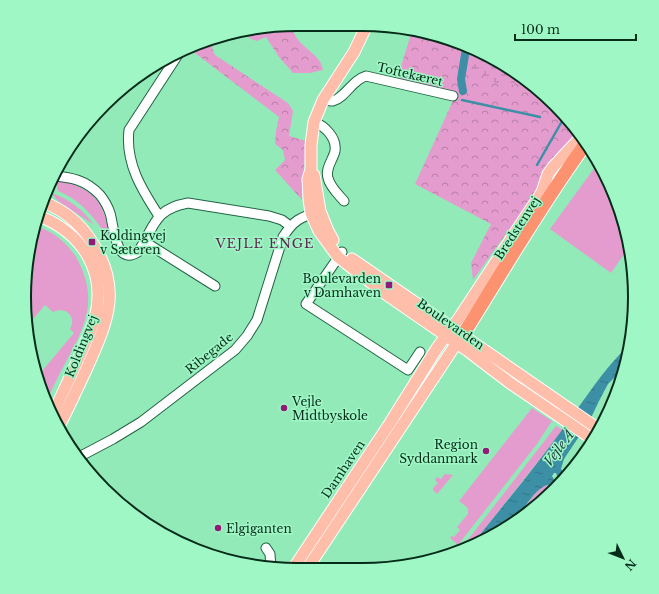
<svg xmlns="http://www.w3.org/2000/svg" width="659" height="594" font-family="'Libre Baskerville',serif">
	<defs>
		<pattern id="forest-crowns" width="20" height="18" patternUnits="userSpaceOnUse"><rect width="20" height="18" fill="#e49ccf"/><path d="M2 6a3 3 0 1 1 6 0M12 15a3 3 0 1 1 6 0" fill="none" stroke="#b77fa7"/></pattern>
		<pattern id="wetland-marsh" width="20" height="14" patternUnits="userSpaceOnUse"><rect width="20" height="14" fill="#e49ccf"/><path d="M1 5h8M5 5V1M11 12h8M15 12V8" fill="none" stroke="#b77fa7"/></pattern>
		<pattern id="water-ripples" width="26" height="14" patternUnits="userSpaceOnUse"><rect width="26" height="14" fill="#3d8fa5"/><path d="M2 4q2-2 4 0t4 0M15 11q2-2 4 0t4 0" fill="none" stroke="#317586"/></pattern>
	</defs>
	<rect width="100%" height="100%" fill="#93eab9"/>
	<!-- green -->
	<path fill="#e49ccf" d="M598,163C614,188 624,218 629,247L611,273L550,229Z
		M62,181C99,191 105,206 110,241C96,220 83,201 58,191L56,182Z
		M51,193C69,198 84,211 94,225L58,201Z
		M35,226C52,230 67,243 76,257C103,305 80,334 58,377C54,386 49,394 46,403L37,377L74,333L70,329C77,317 66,306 53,312L45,305L28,325L24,297L29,244Z
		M532,408L552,421L537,444L451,554L448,555L457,544L450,538L452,536L454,537L460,530L457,527L468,514V508L459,501Z
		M556,426L563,430L471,546L460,550Z
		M445,474L453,475L437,494L433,490V488L438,483L435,480L437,477L441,479Z
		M547,485L555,488L528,514L499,532L521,511L540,488Z"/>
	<!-- forest -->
	<path fill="url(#forest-crowns)" d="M299,24L293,31C295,35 297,39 300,42C308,51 321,57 323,70L310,73H293L279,57L266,37L257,41L251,39L240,30Z
		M422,32L499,61L542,92L579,132L473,280L471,263L491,224L415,184L452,103L454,93L397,79L411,34Z
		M216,39L212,48L215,55L288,103L293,111L289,136L306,141L302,200L275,170L285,160L283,150L275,144L276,131L279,117L191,50L193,47Z"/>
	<!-- wetland -->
	<path fill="url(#wetland-marsh)" d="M476,52L499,61L517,74L514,85H499L481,73L473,70Z"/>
	<!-- water -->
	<path fill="url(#water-ripples)" d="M630,344L624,368L608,384L599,401L590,420L564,459L561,469L566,478L560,483L556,473H554L552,476L558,486L555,488L547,485C536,489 529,502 521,511C507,526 491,539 471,546C501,508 533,470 562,430C584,401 603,369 630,344Z"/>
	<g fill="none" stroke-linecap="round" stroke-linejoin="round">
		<!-- stream -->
		<path stroke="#3d8fa5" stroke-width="2.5" d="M462,100L540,117
			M537,165L565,116"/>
		<!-- canal -->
		<path stroke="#3d8fa5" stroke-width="8" d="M463,91L461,79L466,49"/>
		<defs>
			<path id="minor" d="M323,100C326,100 330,101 333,101C345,98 352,80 366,76L453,96
				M314,122C325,126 337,138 335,151C333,160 325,168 328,178C330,187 339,195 344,201
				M52,176C71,177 86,180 100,195C104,200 108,207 110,213C114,226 115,267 138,252C155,226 154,209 188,203L269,216L282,220L290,226
				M159,216C142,190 125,163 129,130L181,50
				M145,242L215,286
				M342,252L306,304L408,370L420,352
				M77,458L113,439L141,422L235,350L247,336L257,320L283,237C293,221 300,217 318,212
				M266,548L270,554L271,568"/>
			<path id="major" d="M366,27L354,52L323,100L314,122L311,145V169L308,179L309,199L311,213L319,231L338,257L387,295L468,351L510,383L594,440
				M314,175L320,211L328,231L333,240
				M43,202C64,210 80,223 92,242C123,289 107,323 86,370C77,389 68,409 58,428
				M39,216C82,233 107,271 95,318C91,331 85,343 80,355C71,376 61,396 52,416
				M352,259L600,430
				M293,569L390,423L437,348L459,318L542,192L548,174L553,167L582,136
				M307,569L460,338"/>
			<path id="highway" d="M466,330C505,267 543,203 586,143"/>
		</defs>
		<!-- minor casing -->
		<use href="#minor" stroke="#206443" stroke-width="11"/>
		<!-- major casing -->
		<use href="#major" stroke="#fff" stroke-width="13"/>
		<!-- highway casing -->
		<use href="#highway" stroke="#fff" stroke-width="15"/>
		<!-- minor -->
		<use href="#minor" stroke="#fff" stroke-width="9"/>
		<!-- major -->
		<use href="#major" stroke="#febea9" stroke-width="11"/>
		<!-- highway -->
		<use href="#highway" stroke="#fd9270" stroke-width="13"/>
	</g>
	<!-- markers -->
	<g fill="#911a78" stroke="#a0f7c6" stroke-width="1.5">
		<rect x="88" y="238" width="8" height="8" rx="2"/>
		<rect x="385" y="281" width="8" height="8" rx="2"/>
		<circle cx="284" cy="408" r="4"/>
		<circle cx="486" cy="451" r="4"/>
		<circle cx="218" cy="528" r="4"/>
	</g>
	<g text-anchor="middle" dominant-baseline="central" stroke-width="3" stroke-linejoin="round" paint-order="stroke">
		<!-- street labels -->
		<g font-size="12" fill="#052b19" stroke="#a0f7c6">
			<text transform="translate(410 74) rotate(13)">Toftekæret</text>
			<text transform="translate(517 228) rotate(-57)">Bredstenvej</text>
			<text transform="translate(451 324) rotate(35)">Boulevarden</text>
			<text transform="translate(81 346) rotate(-68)">Koldingvej</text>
			<text transform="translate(209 353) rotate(-39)">Ribegade</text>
			<text transform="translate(343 469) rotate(-56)">Damhaven</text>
		</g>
		<!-- poi labels -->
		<g font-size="12" fill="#052b19" stroke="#a0f7c6" text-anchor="start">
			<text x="100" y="235">Koldingvej<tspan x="100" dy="14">v Sæteren</tspan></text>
			<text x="381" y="278" text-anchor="end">Boulevarden<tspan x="381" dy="14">v Damhaven</tspan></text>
			<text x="292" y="401">Vejle<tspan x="292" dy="14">Midtbyskole</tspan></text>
			<text x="478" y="444" text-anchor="end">Region<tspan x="478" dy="14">Syddanmark</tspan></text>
			<text x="226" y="528">Elgiganten</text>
		</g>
		<!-- neighbourhood labels -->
		<g font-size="13" letter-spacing="1" fill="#5f2650" stroke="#a0f7c6">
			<text x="265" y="243">VEJLE ENGE</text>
		</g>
		<!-- water labels -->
		<g font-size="13" font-style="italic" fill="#233d45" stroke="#a0f7c6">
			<text transform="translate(559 448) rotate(-53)">Vejle Å</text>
		</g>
	</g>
	<!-- crop -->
	<path d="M0 0H659V594H0ZM297 31H362A266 266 0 0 1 628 297V297A266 266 0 0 1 362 563H297A266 266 0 0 1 31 297V297A266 266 0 0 1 297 31Z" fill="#a0f7c6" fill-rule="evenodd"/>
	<path fill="none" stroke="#052b19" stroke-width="2" d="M297 31H362A266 266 0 0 1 628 297V297A266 266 0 0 1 362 563H297A266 266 0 0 1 31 297V297A266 266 0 0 1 297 31Z"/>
	<!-- north arrow -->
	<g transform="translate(623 558) rotate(133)" stroke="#a0f7c6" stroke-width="3" paint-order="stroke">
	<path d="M0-3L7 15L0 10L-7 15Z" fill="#052b19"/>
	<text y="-6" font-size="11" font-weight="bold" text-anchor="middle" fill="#052b19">N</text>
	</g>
	<!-- scale -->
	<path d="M515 34v6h121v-6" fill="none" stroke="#052b19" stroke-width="2"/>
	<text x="521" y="34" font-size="12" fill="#052b19" stroke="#a0f7c6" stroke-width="3" paint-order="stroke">100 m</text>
</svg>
